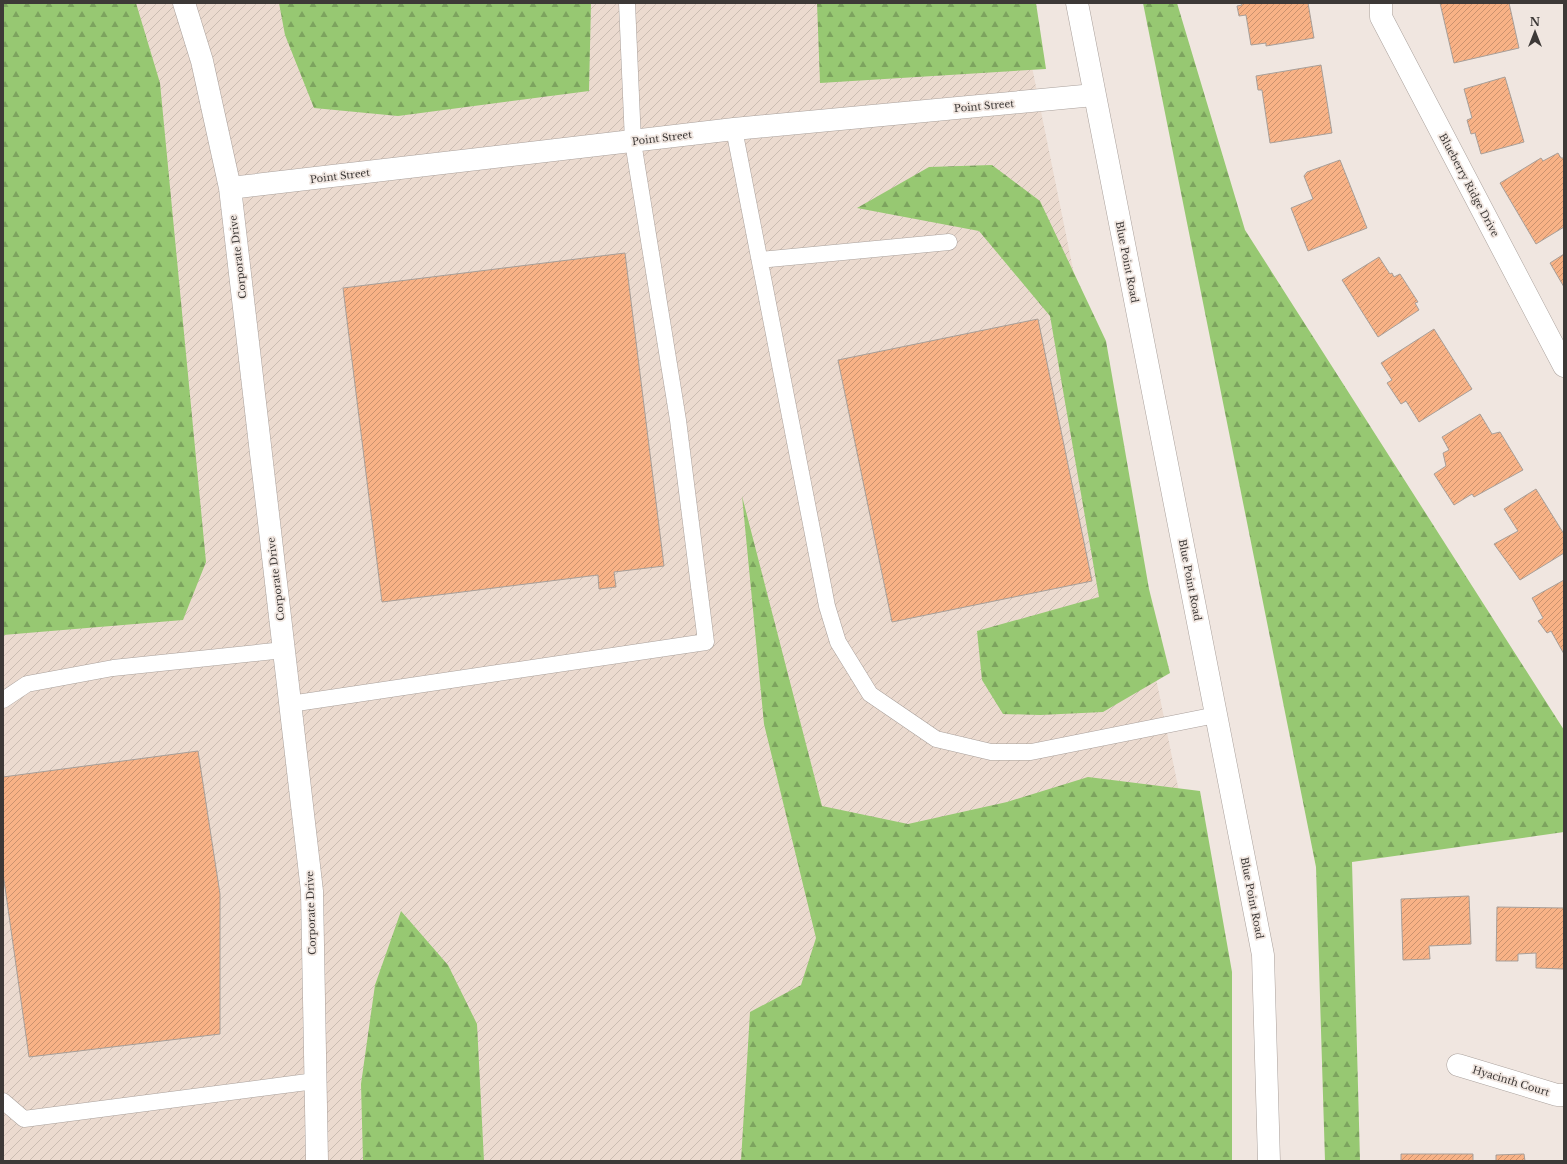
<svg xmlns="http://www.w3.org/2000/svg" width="1567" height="1164" font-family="'Libre Baskerville',serif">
	<defs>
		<pattern id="industrial-furrows" width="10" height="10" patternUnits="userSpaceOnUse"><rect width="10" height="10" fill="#ebdacf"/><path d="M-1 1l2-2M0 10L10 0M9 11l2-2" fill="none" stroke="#cabcb2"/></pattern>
		<pattern id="forest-firs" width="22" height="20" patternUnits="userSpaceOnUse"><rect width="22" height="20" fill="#97c872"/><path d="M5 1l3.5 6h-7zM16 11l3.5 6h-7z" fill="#7ca35e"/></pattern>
		<pattern id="building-hatch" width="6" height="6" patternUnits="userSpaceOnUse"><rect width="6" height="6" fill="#f8b286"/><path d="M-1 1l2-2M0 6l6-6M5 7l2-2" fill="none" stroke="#ca926e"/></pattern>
	</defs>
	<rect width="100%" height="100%" fill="#f0e6e0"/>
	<!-- industrial -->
	<path fill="url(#industrial-furrows)" d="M3,3H1019L1216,974L1219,1161H3Z"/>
	<!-- forest -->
	<path fill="url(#forest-firs)" d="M3,3H136L160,83L206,562L183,620L3,635Z
		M279,3H591L589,91L398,116L314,108L285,35Z
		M817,3H1036L1046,69L820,83Z
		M1143,3H1177L1245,230L1564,730V832L1352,862L1360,1161H1325L1316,867Z
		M992,165L1040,201L1106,341L1149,589L1170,673L1103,712L1040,715L1003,714L982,680L977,631L1099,597L1050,316L979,231L857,208L929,167Z
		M742,496L822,806L908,824L1007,802L1088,777L1200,791L1232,972V1161H741L750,1012L801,985L816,938L764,724Z
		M401,911L448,965L477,1024L484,1161H363L361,1084L375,985Z"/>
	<!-- building -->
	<path fill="url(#building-hatch)" stroke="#a89f99" d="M1241,3H1308L1314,38L1266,46V43L1251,45L1246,15L1239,16L1237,6L1242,5Z
		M1440,3H1509L1519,48L1454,63Z
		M1321,65L1332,133L1270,143L1262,90H1258L1256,76Z
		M1505,77L1524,142L1481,154L1475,133L1471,134L1467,120L1472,118L1464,89Z
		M1558,153L1561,158H1564V227L1536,244L1500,183L1541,158L1543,161Z
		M1340,160L1367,228L1308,251L1291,208L1313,199L1304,176L1307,172Z
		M625,253L664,566L614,572L616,587L599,589L598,575L382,602L343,288Z
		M1564,254V287L1550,263Z
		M1379,257L1390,274L1392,273L1394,277L1400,274L1418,302L1415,303L1419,310L1378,337L1342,280Z
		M1038,319L1092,581L892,622L838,360Z
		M1434,329L1472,389L1419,422L1406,401L1401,404L1387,383L1392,380L1381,363Z
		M1480,414L1492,434L1500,432L1523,470L1474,497L1472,494L1454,505L1434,474L1446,466L1443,453L1449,450L1442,437Z
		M1536,489L1564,534V553L1520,580L1494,544L1518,531L1504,509Z
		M1564,580V654L1551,631L1547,633L1538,621L1543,618L1532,598Z
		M198,751L220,894V1034L29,1057L3,873V777Z
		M1469,896L1471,944L1429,946L1430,959L1403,960L1401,899Z
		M1497,907L1564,908V969L1536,968V953L1518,954V961H1496Z
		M1401,1154H1473V1161H1401Z
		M1524,1154L1525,1161H1496V1155Z"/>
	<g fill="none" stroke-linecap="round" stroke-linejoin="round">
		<defs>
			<path id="lane" d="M734,129L827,606L838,642L870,694L936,739L991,752H1031L1216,715
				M760,260L949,242
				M3,700L27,684L113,668L284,650
				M290,704L706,642L678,420L633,142L627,3
				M3,1101L24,1119L315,1081"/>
			<path id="street" d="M184,3L202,61L230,188L312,891L317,1161
				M1381,3V17L1564,366
				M230,188L734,129L1094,95
				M1458,1065L1557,1095H1564"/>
			<path id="secondary" d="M1077,3L1263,955L1269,1161"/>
		</defs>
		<!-- lane casing -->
		<use href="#lane" stroke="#aaa19c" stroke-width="17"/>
		<!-- street casing -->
		<use href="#street" stroke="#aaa19c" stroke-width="23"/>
		<!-- secondary casing -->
		<use href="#secondary" stroke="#aaa19c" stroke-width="23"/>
		<!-- lane -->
		<use href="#lane" stroke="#fff" stroke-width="16"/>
		<!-- street -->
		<use href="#street" stroke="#fff" stroke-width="22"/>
		<!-- secondary -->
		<use href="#secondary" stroke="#fff" stroke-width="22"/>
	</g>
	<g text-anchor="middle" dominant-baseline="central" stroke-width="3.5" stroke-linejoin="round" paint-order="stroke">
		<!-- street labels -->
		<g font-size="10" fill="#3d3937" stroke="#f0e6e0">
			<text transform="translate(984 106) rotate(-5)">Point Street</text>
			<text transform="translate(662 138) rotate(-7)">Point Street</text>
			<text transform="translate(340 176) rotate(-7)">Point Street</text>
			<text transform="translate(1469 185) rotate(62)">Blueberry Ridge Drive</text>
			<text transform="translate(238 257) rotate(-97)">Corporate Drive</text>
			<text transform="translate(1127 262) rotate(79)">Blue Point Road</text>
			<text transform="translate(276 579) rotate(-97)">Corporate Drive</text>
			<text transform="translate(1190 580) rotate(79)">Blue Point Road</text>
			<text transform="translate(1252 898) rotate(79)">Blue Point Road</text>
			<text transform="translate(311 913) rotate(-92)">Corporate Drive</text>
			<text transform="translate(1511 1081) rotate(17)">Hyacinth Court</text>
		</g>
	</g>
	<!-- border -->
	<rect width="1567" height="1164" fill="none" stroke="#3d3937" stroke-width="8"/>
	<!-- north arrow -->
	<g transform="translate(1535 32)" stroke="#f0e6e0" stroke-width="3" paint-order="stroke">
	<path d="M0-3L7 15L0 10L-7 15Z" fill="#3d3937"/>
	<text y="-6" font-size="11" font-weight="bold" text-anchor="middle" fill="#3d3937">N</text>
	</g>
</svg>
